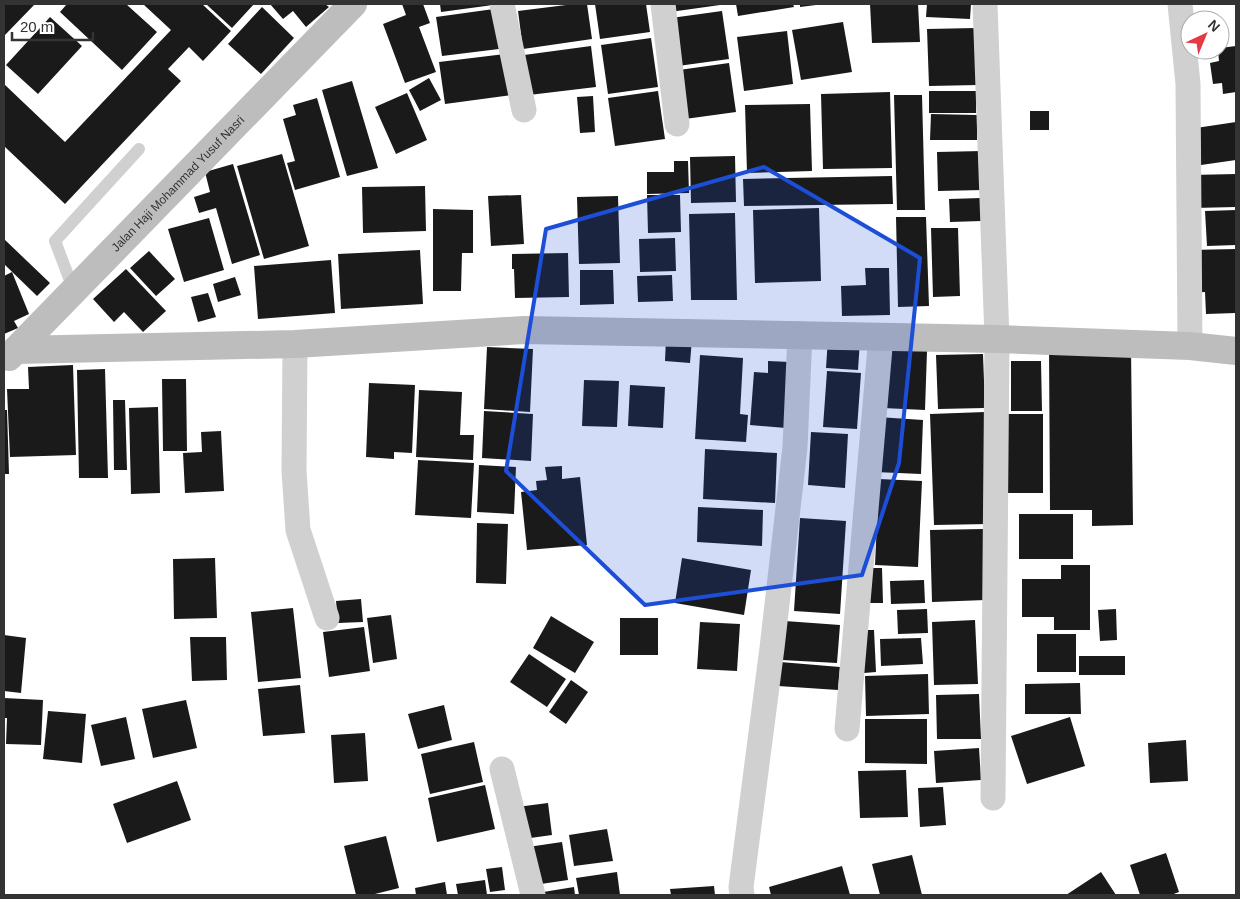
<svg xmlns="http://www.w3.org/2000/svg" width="1240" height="899" font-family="Arial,sans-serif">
	<rect width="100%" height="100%" fill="#fff"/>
	<!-- building -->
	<path fill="#1a1a1a" d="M4,4H35L4,36Z
		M67,4H126L157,32L122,70L60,12Z
		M143,4H202L231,31L203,61L189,47L168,69L181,81L65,204L4,146V84L65,142L171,30Z
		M206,4H254L232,28Z
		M270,4H325L329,7L306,27L293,11L283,19Z
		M402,4H423L430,23L419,27L436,72L405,83L383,24L406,15Z
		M440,4H493V5L441,12Z
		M574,4H587L592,39L523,49L518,11Z
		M595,4H646L650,32L600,39Z
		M669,4H720V5L670,12Z
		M736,4H793L794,7L738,16Z
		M800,4H816V5L800,7Z
		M870,4H918L920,42L872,43Z
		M927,4H971L970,19L926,17Z
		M262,7L294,38L261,74L228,44Z
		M501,8L507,48L442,56L436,17Z
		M722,11L729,59L678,66L671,18Z
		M50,17L82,46L38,94L6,65Z
		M843,22L852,72L801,80L792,30Z
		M976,28L978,85L929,86L927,29Z
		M787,31L793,84L744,91L737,37Z
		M651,38L658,87L608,94L601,45Z
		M591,46L596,87L529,95L524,55Z
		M1236,46V92L1223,94L1222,83L1213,84L1210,63L1219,61L1218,50H1220V48Z
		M505,54L511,95L445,104L439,62Z
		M729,63L736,112L685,119L679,70Z
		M429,78L441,100L420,111L409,90Z
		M352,81L378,168L347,176L322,90Z
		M658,91L665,139L615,146L608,98Z
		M929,91H976V113H929Z
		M890,92L892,168L823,169L821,94Z
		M407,93L427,140L396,154L375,107Z
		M894,95H922L925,210H897Z
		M593,96L595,132L580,133L577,97Z
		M317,98L340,177L295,190L287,163L295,161L283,119L296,115L293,105Z
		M810,104L812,171L747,173L745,105Z
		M1030,111H1049V130H1030Z
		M931,114L977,115V140H930Z
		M1236,122V160L1201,165L1196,128Z
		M982,151L983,190L938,191L937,152Z
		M282,154L309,246L264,259L237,166Z
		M735,156L736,202L691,203L690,157Z
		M674,161H688L689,193L647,194V172H674Z
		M233,164L260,255L232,264L216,208L199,213L194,197L210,192L205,172Z
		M1236,174V207L1193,208L1191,175Z
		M892,176L893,204L744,206L743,179Z
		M425,186L426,231L363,233L362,187Z
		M521,195L524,244L491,246L488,196Z
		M647,195H680L681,232L648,233Z
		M618,196L620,263L579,264L577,197Z
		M981,198L982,221L950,222L949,199Z
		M819,208L821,281L755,283L753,210Z
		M433,209L473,210V253H462L461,291H433Z
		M1236,210V245L1207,246L1205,211Z
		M735,213L737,300H691L689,214Z
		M896,217H926L929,306L898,307Z
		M209,218L224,270L184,282L168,229Z
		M931,228H958L960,296L933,297Z
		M675,238L676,271L640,272L639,239Z
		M4,239L50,283L37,296L4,264Z
		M1236,249V313L1206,314L1205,292L1191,293L1190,250Z
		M420,250L423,304L341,309L338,254Z
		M149,251L175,279L156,296L130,268Z
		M568,253L569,297L515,298L514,269H512V254Z
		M331,260L335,313L258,319L254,266Z
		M865,268H889L890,315L842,316L841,286L866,285Z
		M126,269L166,311L143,332L124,312L114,322L93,299Z
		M580,270H613L614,304L580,305Z
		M12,272L29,314L14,321L18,328L4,334V276Z
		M672,275L673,301L638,302L637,276Z
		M235,277L241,295L218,302L213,284Z
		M208,293L216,317L198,322L191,297Z
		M666,338L692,339L690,363L665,361Z
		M828,338L860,340L858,370L826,368Z
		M487,347L533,349L530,412L484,409Z
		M1049,348H1131L1133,525L1092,526V510H1050Z
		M886,349L927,351L925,410L883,408Z
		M983,354L985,408L938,409L936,355Z
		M700,355L743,358L740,414L748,415L746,442L695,439Z
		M768,361L790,362L786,428L750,425L754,372L768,373Z
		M1011,361H1041L1042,411H1011Z
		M73,365L76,455L10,457L7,389H29L28,367Z
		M105,369L108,478H79L77,370Z
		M827,371L861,373L857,429L823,427Z
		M162,379H186L187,451H163Z
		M584,380L619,381L617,427L582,426Z
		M369,383L415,385L412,453L394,452V459L366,457Z
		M630,385L665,387L663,428L628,426Z
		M419,390L462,392L460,435H474L473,460L416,457Z
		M113,400H125L127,470H114Z
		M158,407L160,493L131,494L129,408Z
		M4,410H7L9,474H4Z
		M484,411L533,414L531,461L482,458Z
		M985,412L989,524L934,525L930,414Z
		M1005,414H1043V493H1006Z
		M878,417L923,420L921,474L875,472Z
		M221,431L224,491L185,493L183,453L202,452L201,432Z
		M811,432L848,434L845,488L808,485Z
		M705,449L777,453L775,503L703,499Z
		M418,460L474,463L471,518L415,515Z
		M479,465L516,467L514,514L477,512Z
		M562,466V479L580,477L587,545L527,550L521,492L537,490L536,481L547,480L545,467Z
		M879,479L922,481L918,567L875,565Z
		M698,507L763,510L762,546L697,542Z
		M1019,514H1073V559H1019Z
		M800,518L846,521L840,614L794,611Z
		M477,523L508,524L506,584L476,583Z
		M983,529L986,600L932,602L930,530Z
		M215,558L217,618L174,619L173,559Z
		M682,558L751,570L744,615L675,603Z
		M1061,565H1090V630H1054V617H1022V579H1061Z
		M863,568H882L883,603H865Z
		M924,580L925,603L891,604L890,581Z
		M361,599L363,622L338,623L336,601Z
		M293,608L301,678L258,682L251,612Z
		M927,609L928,633L898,634L897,610Z
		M1116,609L1117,640L1100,641L1098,610Z
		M391,615L397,659L373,663L367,618Z
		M551,616L594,642L575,673L533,648Z
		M620,618H658V655H620Z
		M975,620L978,684L934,685L932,622Z
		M785,621L840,625L837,663L782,660Z
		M700,622L740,624L737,671L697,669Z
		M364,627L370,671L329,677L323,632Z
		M863,630H874L876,672L864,673Z
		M1037,634H1076V672H1037Z
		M4,635L26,638L21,693L4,691Z
		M190,637H226L227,680L192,681Z
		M921,638L923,664L881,666L880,639Z
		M529,654L566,679L547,707L510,682Z
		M1079,656H1125V675H1079Z
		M780,662L840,667L838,690L778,686Z
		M928,674L929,714L866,716L865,676Z
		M571,680L588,692L566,724L549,712Z
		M1080,683L1081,714H1025V684Z
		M300,685L305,733L263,736L258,689Z
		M979,694L981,739H937L936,695Z
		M4,698L43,700L41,745L6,744L7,718H4Z
		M186,700L197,748L153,758L142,709Z
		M444,705L452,740L418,749L408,714Z
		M48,711L86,714L82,763L43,759Z
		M126,717L135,759L101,766L91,725Z
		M1070,717L1085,766L1027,784L1011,736Z
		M865,719H927V764L865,763Z
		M365,733L368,781L334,783L331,735Z
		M1186,740L1188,781L1150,783L1148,743Z
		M474,742L483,782L430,794L421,754Z
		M979,748L981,780L936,783L934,751Z
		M906,770L908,817L860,818L858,771Z
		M177,781L191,820L127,843L113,804Z
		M485,785L495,829L437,842L428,798Z
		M943,787L946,825L920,827L918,788Z
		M548,803L552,835L523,839L517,807Z
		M607,829L613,861L574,866L569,835Z
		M386,836L399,888L371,895H356L344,846Z
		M562,842L568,880L534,885L528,847Z
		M1166,853L1179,892L1171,895H1140L1130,865Z
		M912,855L922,895H880L872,864Z
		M842,866L850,895H771L769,887Z
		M502,867L505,890L490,892L486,869Z
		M617,872L620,895H579L576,878Z
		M1101,872L1116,895H1066Z
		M485,880L487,895H458L456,884Z
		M445,882L447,895H416L415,888Z
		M714,886L715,895H671L670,889Z
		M574,887L575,895H537V893Z"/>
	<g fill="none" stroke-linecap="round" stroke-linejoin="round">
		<!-- lane -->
		<path stroke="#d0d0d0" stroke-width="12" d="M74,291L55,241L139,149"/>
		<!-- street -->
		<path stroke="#d0d0d0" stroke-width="25" d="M502,4L524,110
			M663,4L677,124
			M985,4L997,339L993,798
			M1180,4L1188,84L1190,346
			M295,344L294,471L298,530L327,618
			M847,729L881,336
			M502,769L533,895
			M742,895L741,887L772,648L795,447L800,334"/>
		<!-- secondary -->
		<g stroke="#bdbdbd" stroke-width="28">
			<path d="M16,350L295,344L524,330L997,339L1190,346L1236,351"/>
			<path id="s1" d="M9,357L353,4"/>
		</g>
	</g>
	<!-- marked area -->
	<path fill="#1d4ed8" fill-opacity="0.2" stroke="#1d4ed8" stroke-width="4" stroke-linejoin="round" d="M764,167L920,258L899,463L862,575L645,605L506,471L546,229Z"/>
	<g text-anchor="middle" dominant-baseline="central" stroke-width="5" stroke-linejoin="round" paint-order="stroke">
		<!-- street labels -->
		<g font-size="12" fill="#333" stroke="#fff">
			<text stroke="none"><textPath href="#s1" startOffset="242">Jalan Haji Mohammad Yusuf Nasri</textPath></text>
		</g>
	</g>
	<!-- border -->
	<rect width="1240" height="899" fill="none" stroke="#333333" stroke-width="10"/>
	<!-- north arrow -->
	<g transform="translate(1205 35) rotate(44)"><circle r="24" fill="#ffffff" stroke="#adadad"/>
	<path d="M0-4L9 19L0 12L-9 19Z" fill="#e63946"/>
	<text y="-8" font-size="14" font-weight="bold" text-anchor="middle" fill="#333333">N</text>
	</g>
	<!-- scale -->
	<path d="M12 32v8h81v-8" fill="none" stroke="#333333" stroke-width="2.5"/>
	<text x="20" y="32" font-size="15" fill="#333333" stroke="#ffffff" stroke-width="4" paint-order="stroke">20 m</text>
</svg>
